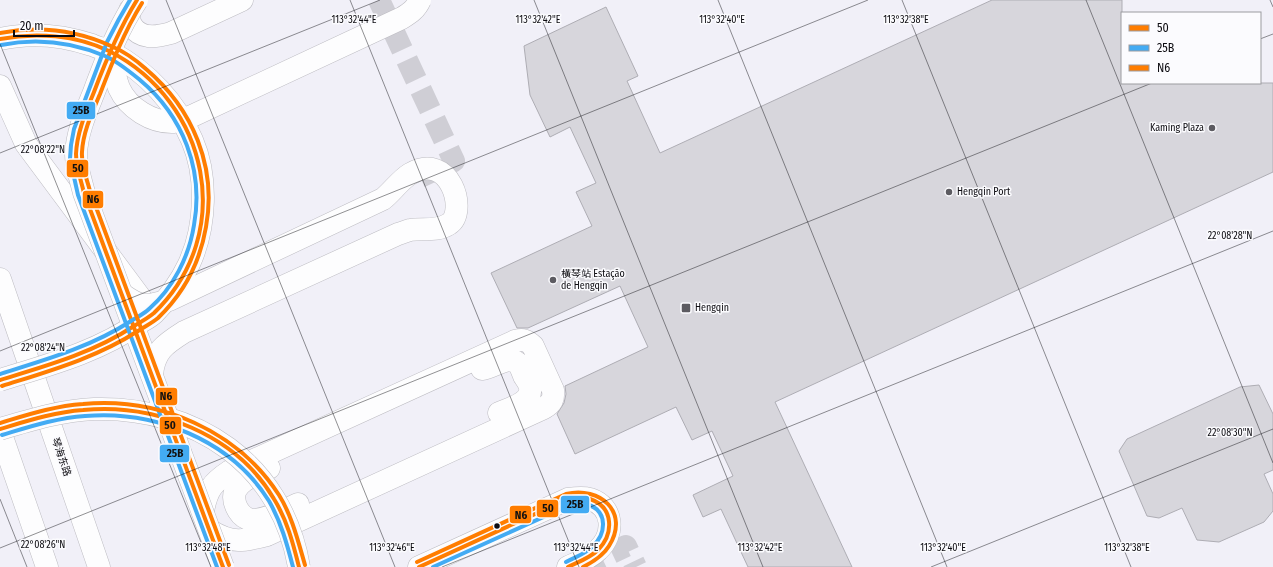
<svg xmlns="http://www.w3.org/2000/svg" width="1273" height="567" font-family="'Fira Sans Condensed','Noto Sans SC',sans-serif">
	<rect width="100%" height="100%" fill="#f1f0f8"/>
	<!-- building -->
	<path fill="#d7d6dc" stroke="#aeadb4" d="M992,0H1122V83H1273V172L775,402L852,567H748L721,509L703,517L693,495L733,476L712,431L692,440L676,407L575,454L557,414L564,403L566,394L565,386L648,347L620,286L528,328H517L491,273L592,226L576,192L596,183L570,127L550,137L530,95L524,46L606,7L638,76L627,81L660,153Z
		M1259,385L1273,414V470L1264,474L1273,494V511L1264,522L1219,542L1197,540L1182,508L1159,518L1147,516L1119,451L1127,439L1240,387Z"/>
	<g fill="none" stroke-linecap="round" stroke-linejoin="round">
		<!-- minor-tunnel -->
		<path stroke="#cfced5" stroke-width="22" stroke-dasharray="22 11" stroke-linecap="butt" d="M379,0L454,161L420,177
			M582,567L626,546L636,567"/>
		<defs>
			<path id="minor" d="M130,10C126,23 135,34 148,36C156,37 164,35 171,33L242,0
				M0,86L26,144L145,304
				M482,369C491,368 507,357 514,361C520,363 522,371 524,376C526,379 529,383 530,387C533,403 510,408 499,413
				M269,468C252,476 224,485 238,510C241,515 246,519 252,520C268,520 284,510 298,504
				M203,511C207,490 212,483 230,471L515,341C523,339 527,340 533,346L553,390C554,399 552,403 544,408L267,535C244,541 232,544 211,531
				M419,567L568,499C575,498 583,497 590,499C614,507 615,534 598,550C590,558 579,562 568,567"/>
			<path id="major" d="M0,279L99,567
				M0,431L47,567"/>
		</defs>
		<!-- minor casing -->
		<use href="#minor" stroke="#bdbcc2" stroke-width="23"/>
		<!-- major casing -->
		<use href="#major" stroke="#bdbcc2" stroke-width="23"/>
		<!-- minor -->
		<use href="#minor" stroke="#fdfdfe" stroke-width="22"/>
		<!-- major -->
		<use href="#major" stroke="#fdfdfe" stroke-width="22"/>
		<defs>
			<path id="minor-bridge" d="M112,45C113,59 113,74 119,88C128,108 152,123 174,122C180,121 187,118 192,116L402,18C410,13 416,9 420,0
				M122,294C141,308 147,307 169,300L383,199C392,192 400,180 410,174C450,150 468,212 449,224C437,232 423,228 410,230C406,231 402,233 398,234L184,332C165,344 154,351 152,375"/>
			<path id="major-bridge" d="M137,0C118,28 106,60 94,92C86,112 77,132 76,154C76,167 81,180 84,193L223,567
				M0,39C31,32 62,35 92,45C98,48 106,49 112,53C147,72 176,103 192,140C208,177 206,227 189,264C181,281 168,299 154,313C150,317 144,320 139,323C98,352 48,365 0,380
				M0,429C30,420 63,410 94,409C195,406 282,464 299,567"/>
		</defs>
		<!-- minor-bridge casing -->
		<use href="#minor-bridge" stroke="#bdbcc2" stroke-width="23" stroke-linecap="butt"/>
		<!-- major-bridge casing -->
		<use href="#major-bridge" stroke="#bdbcc2" stroke-width="23" stroke-linecap="butt"/>
		<!-- minor-bridge -->
		<use href="#minor-bridge" stroke="#fdfdfe" stroke-width="22"/>
		<!-- major-bridge -->
		<use href="#major-bridge" stroke="#fdfdfe" stroke-width="22"/>
		<defs>
			<path id="bus-1" d="M137,0C119,29 106,60 94,92C86,112 77,132 76,154C76,167 81,180 84,193L223,567
				M0,39C36,32 76,35 109,51C209,102 237,233 154,313C148,318 141,322 134,326C93,353 46,366 0,380
				M0,429C27,421 55,412 83,410C155,403 236,434 274,499C287,520 293,543 299,567
				M419,567L568,499C575,498 583,497 590,499C614,507 614,534 598,550C590,558 578,562 568,567"/>
			<path id="bus-2" d="M130,0L119,19L107,42L74,129L71,145L70,159L78,195L217,567
				M0,374C45,360 91,347 131,321C137,317 144,314 149,309C173,288 189,257 194,225C204,170 183,116 140,80C129,71 117,61 105,56C72,42 36,38 1,45
				M2,435C29,427 56,418 85,416C155,410 231,440 269,501C281,522 287,544 293,567
				M433,567L570,505C576,504 583,503 589,505C608,512 606,534 593,546C586,554 575,557 566,562"/>
			<path id="bus-3" d="M142,3C124,32 112,63 100,94C92,113 83,132 82,152C81,166 87,179 90,191L229,565
				M0,33C37,26 76,30 111,46C123,51 136,60 146,69C193,109 217,167 206,227C200,262 183,294 158,318C152,323 144,327 138,331C96,358 49,371 2,386
				M0,423C27,415 54,406 83,404C159,397 237,430 279,495C292,516 298,541 305,565
				M417,562L566,494C600,486 630,512 609,546C603,556 593,562 583,567"/>
		</defs>
		<!-- bus-1 casing -->
		<use href="#bus-1" stroke="#fbfbfe" stroke-width="7"/>
		<!-- bus-2 casing -->
		<use href="#bus-2" stroke="#fbfbfe" stroke-width="7"/>
		<!-- bus-3 casing -->
		<use href="#bus-3" stroke="#fbfbfe" stroke-width="7"/>
		<!-- bus-1 -->
		<use href="#bus-1" stroke="#ff7d00" stroke-width="4"/>
		<!-- bus-2 -->
		<use href="#bus-2" stroke="#43abf3" stroke-width="4"/>
		<!-- bus-3 -->
		<use href="#bus-3" stroke="#ff7d00" stroke-width="4"/>
	</g>
	<!-- ticks -->
	<path fill="none" stroke="#0c0b10" stroke-width="1" stroke-opacity="0.45" d="M166,0L395,567M350,0L579,567M534,0L763,567M718,0L947,567M902,0L1131,567M1086,0L1273,463M1270,0L1273,7M1260,39L1273,34M0,44L211,567M0,153L380,0M0,351L868,0M0,499L27,567M0,548L1152,83M442,567L1273,231M931,567L1273,429"/>
	<!-- markers -->
	<g fill="#5c5b61" stroke="#fbfbfe" stroke-width="1.5">
		<circle cx="1212" cy="128" r="4"/>
		<circle cx="949" cy="192" r="4"/>
		<circle cx="553" cy="280" r="4"/>
		<rect x="681" y="303" width="10" height="10" rx="2"/>
	</g>
	<circle fill="#0c0b10" stroke="#fbfbfe" stroke-width="1.5" cx="497" cy="526" r="3.5"/>
	<g text-anchor="middle" dominant-baseline="central" stroke-width="3" stroke-linejoin="round" paint-order="stroke">
		<!-- poi labels -->
		<g font-size="10" fill="#0c0b10" stroke="#fbfbfe" text-anchor="start">
			<text x="1204" y="128" text-anchor="end">Kaming Plaza</text>
			<text x="957" y="192">Hengqin Port</text>
			<text x="561" y="274">橫琴站 Estação<tspan x="561" dy="12">de Hengqin</tspan></text>
			<text x="695" y="308">Hengqin</text>
		</g>
		<!-- street labels -->
		<g font-size="10" fill="#0c0b10" stroke="#fbfbfe">
			<text transform="translate(61 457) rotate(71)">琴海东路</text>
		</g>
	</g>
	<g font-size="10" text-anchor="middle" fill="#0c0b10" stroke="#fbfbfe" stroke-width="3" stroke-linejoin="round" paint-order="stroke">
		<text x="354" y="23">113°32'44"E</text>
		<text x="538" y="23">113°32'42"E</text>
		<text x="722" y="23">113°32'40"E</text>
		<text x="906" y="23">113°32'38"E</text>
		<text x="43" y="153">22°08'22"N</text>
		<text x="1230" y="239">22°08'28"N</text>
		<text x="43" y="351">22°08'24"N</text>
		<text x="1230" y="436">22°08'30"N</text>
		<text x="43" y="548">22°08'26"N</text>
		<text x="208" y="551">113°32'48"E</text>
		<text x="392" y="551">113°32'46"E</text>
		<text x="576" y="551">113°32'44"E</text>
		<text x="760" y="551">113°32'42"E</text>
		<text x="943" y="551">113°32'40"E</text>
		<text x="1127" y="551">113°32'38"E</text>
	</g>
	<g stroke="#fbfbfe" stroke-width="1.5">
		<rect x="66" y="101" width="30" height="19" rx="4" fill="#43abf3"/>
		<rect x="66" y="159" width="23" height="19" rx="4" fill="#ff7d00"/>
		<rect x="82" y="190" width="22" height="19" rx="4" fill="#ff7d00"/>
		<rect x="155" y="387" width="23" height="19" rx="4" fill="#ff7d00"/>
		<rect x="159" y="416" width="23" height="19" rx="4" fill="#ff7d00"/>
		<rect x="159" y="444" width="31" height="19" rx="4" fill="#43abf3"/>
		<rect x="560" y="495" width="30" height="19" rx="4" fill="#43abf3"/>
		<rect x="536" y="499" width="23" height="19" rx="4" fill="#ff7d00"/>
		<rect x="509" y="505" width="23" height="19" rx="4" fill="#ff7d00"/>
	</g>
	<g font-size="11" text-anchor="middle" font-weight="bold" fill="#111">
		<text x="81" y="114">25B</text>
		<text x="78" y="172">50</text>
		<text x="93" y="203">N6</text>
		<text x="166" y="400">N6</text>
		<text x="170" y="429">50</text>
		<text x="175" y="457">25B</text>
		<text x="575" y="508">25B</text>
		<text x="548" y="512">50</text>
		<text x="521" y="519">N6</text>
	</g>
	<!-- legend -->
	<rect x="1121" y="12" width="140" height="72" fill="#fbfbfe" stroke="#9b9b9f"/>
	<rect x="1129" y="25" width="20" height="6" fill="#ff7d00" stroke="#9b9b9f"/>
	<text x="1157" y="32" font-size="12" fill="#0c0b10">50</text>
	<rect x="1129" y="45" width="20" height="6" fill="#43abf3" stroke="#9b9b9f"/>
	<text x="1157" y="52" font-size="12" fill="#0c0b10">25B</text>
	<rect x="1129" y="65" width="20" height="6" fill="#ff7d00" stroke="#9b9b9f"/>
	<text x="1157" y="72" font-size="12" fill="#0c0b10">N6</text>
	<!-- scale -->
	<path d="M14 30v6h60v-6" fill="none" stroke="#0c0b10" stroke-width="2"/>
	<text x="20" y="30" font-size="12" fill="#0c0b10" stroke="#fbfbfe" stroke-width="3" paint-order="stroke">20 m</text>
</svg>
